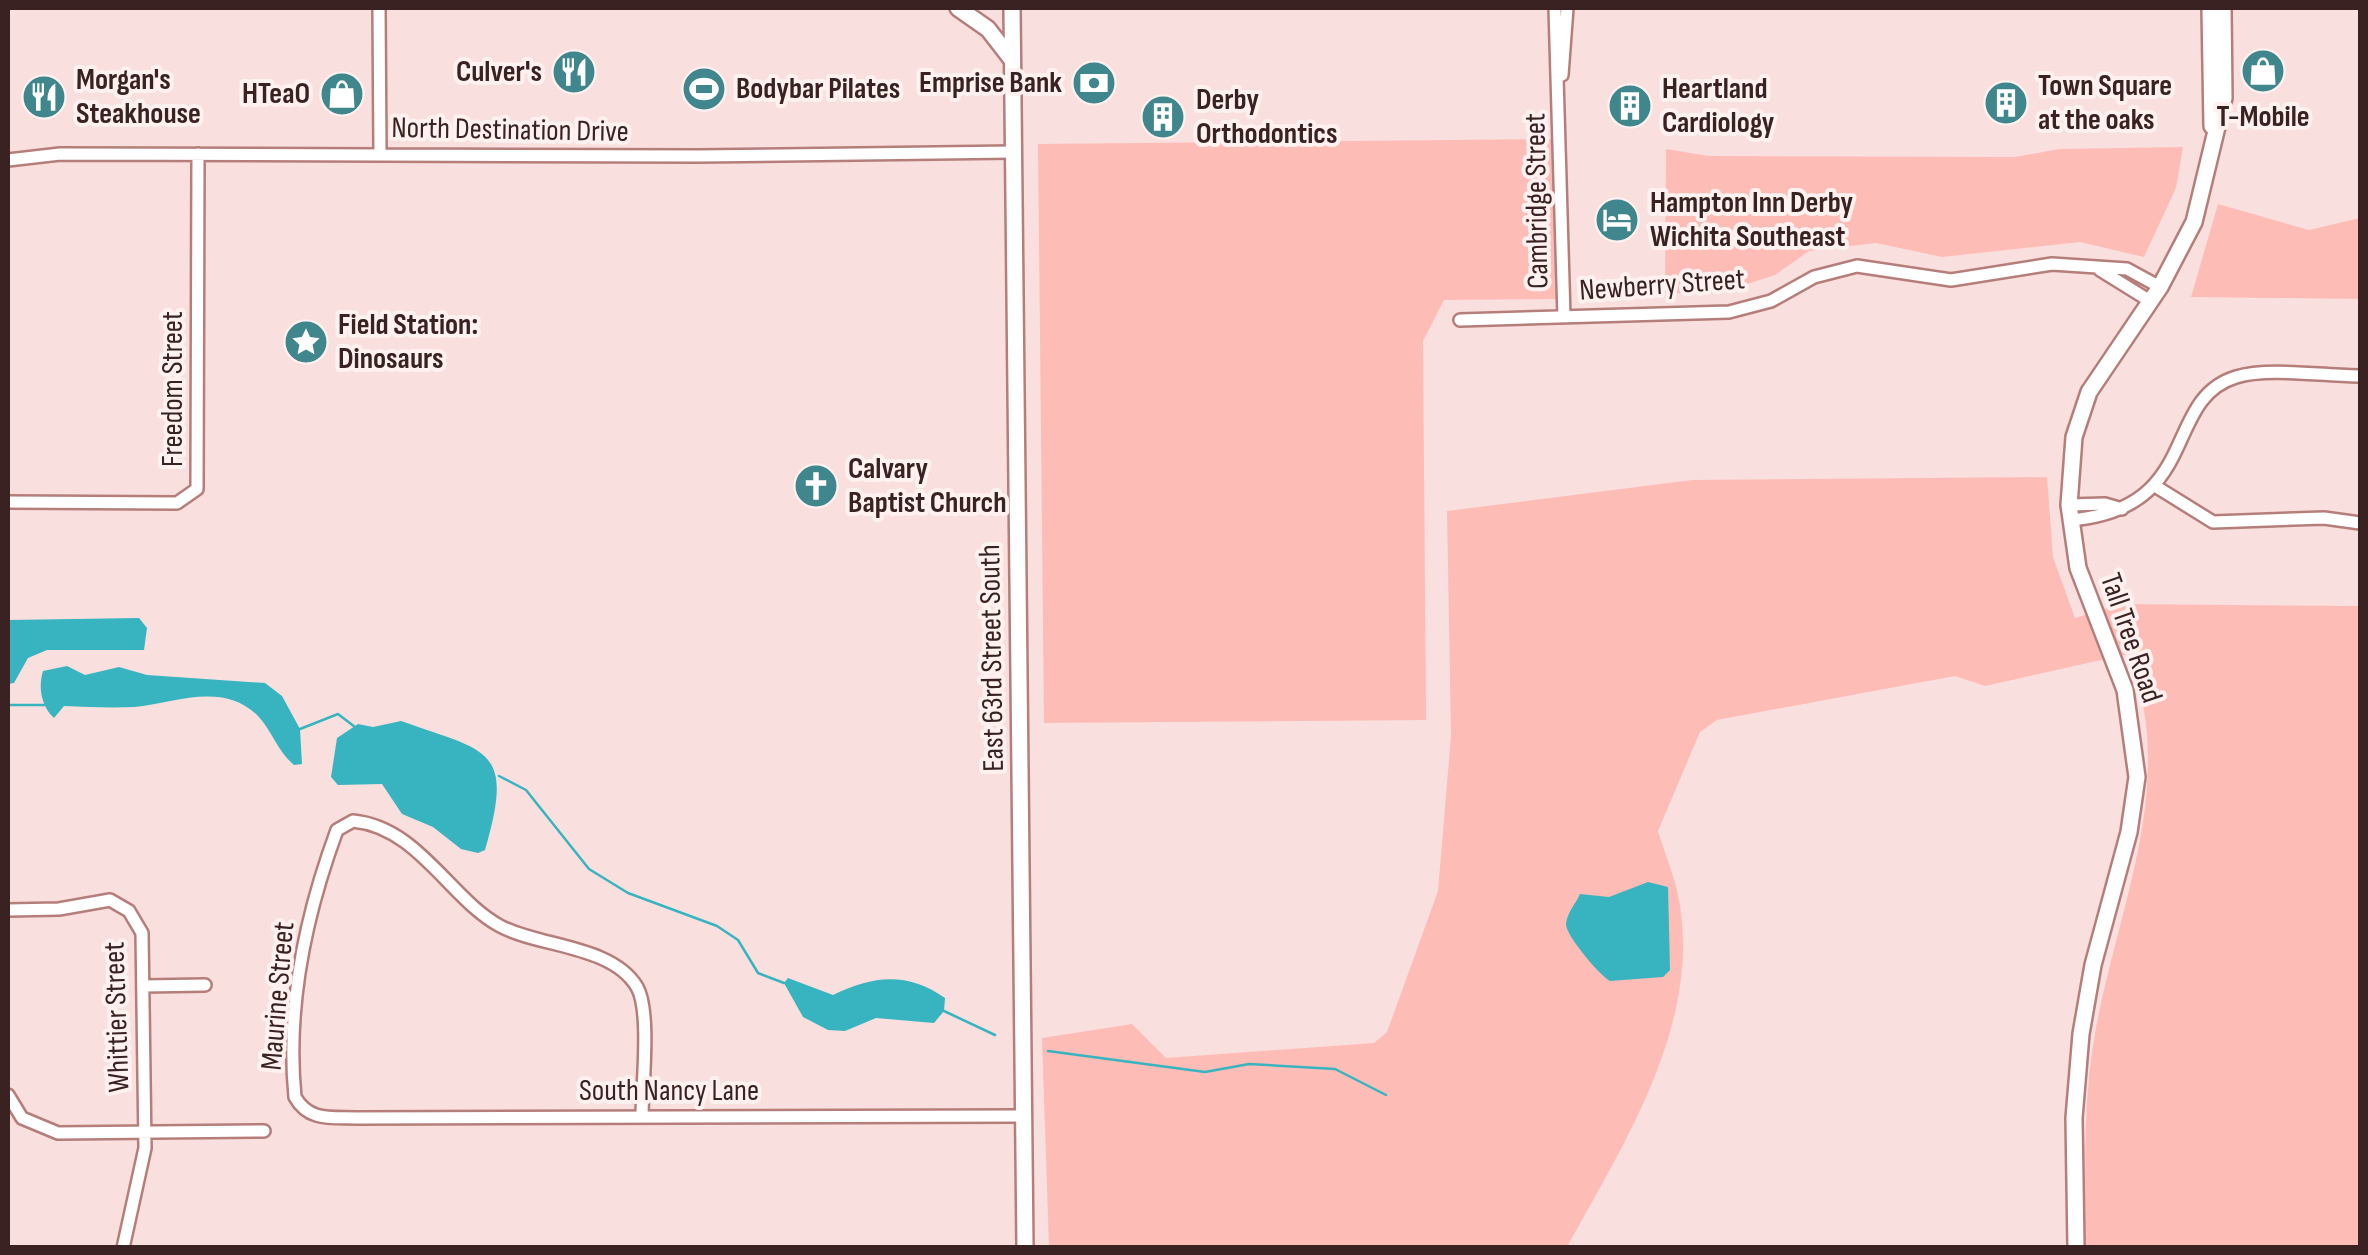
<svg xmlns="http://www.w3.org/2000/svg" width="2368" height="1255" font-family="'Sofia Sans Condensed',sans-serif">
	<rect width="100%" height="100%" fill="#f9e0de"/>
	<!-- green -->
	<path fill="#febcb7" d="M1559,139L1560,299L1444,300L1423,341L1426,720L1044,723L1038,144Z
		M2183,147L2176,188L2144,257L2080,242L1942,257L1876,243L1809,251L1775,275L1720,293H1665L1666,149L1709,156L2015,157L2059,149Z
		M2218,204L2309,230L2360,218V299L2191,297Z
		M2047,477L2053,557L2075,618L2120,604L2360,606V1247H2085C2086,1177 2082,1104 2095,1034C2117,907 2180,781 2128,654L1985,686L1955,676L1717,720L1700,732L1658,831C1664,851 1672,870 1677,890C1706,1018 1625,1141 1567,1247H1049L1042,1038L1132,1024L1166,1058L1374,1043L1387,1032L1438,891L1451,736L1447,511L1692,480Z"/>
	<!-- water -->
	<path fill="#37b4bf" d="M139,618L147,628L144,650H47L28,658L14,683L8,684V620Z
		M67,666L85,675L119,667L147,675L265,683L282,696L300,729L302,764L294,765C277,751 273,732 258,716C223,681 175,703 134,707C111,708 87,707 64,706L54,718C41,706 38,687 43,671Z
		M401,721C488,752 515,747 485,850L478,853L461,849L433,827L402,814L382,784L338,785L331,777L337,738L358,724L373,727Z
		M1648,882L1668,887L1670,970L1663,977L1610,981C1599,975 1565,934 1566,924C1567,912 1577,902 1580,894L1609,897Z
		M788,978L833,995C872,976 907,971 945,998L944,1011L934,1023L876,1018L845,1031L828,1030L803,1017L784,983Z"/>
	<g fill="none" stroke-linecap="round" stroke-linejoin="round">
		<!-- stream -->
		<path stroke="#37b4bf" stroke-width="2.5" d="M8,705H44
			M300,729L338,714L355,727
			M499,776L526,790L589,869L628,893L717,926L738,940L758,973L784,983
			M944,1011L995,1035
			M1048,1051L1205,1072L1249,1064L1335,1069L1386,1095"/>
		<defs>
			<path id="street" d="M379,8L380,154
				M1555,8L1564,317
				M1562,75L1567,8
				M8,160L60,154L698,156L1013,152
				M2100,270L2150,301
				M1460,320L1729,312L1771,301L1814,277L1857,266L1951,280L2052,264L2127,269L2160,287
				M2155,486L2213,522L2324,518L2360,523
				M8,502L177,503L197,489L198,154
				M2069,505L2105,504L2122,509
				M2070,520C2203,509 2161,400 2236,377C2267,367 2327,376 2360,376
				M8,910L59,909L110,900L129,911L142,933L145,1148L123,1248
				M144,986L205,985
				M8,1095L22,1118L58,1133L264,1131
				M642,1116C642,1087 651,1011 637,987C612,945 539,947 500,926C450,899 418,827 353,821L337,830C306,914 286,1007 295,1097C309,1122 332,1117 357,1118L1024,1116"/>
			<path id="secondary" d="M958,8L988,29L1012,60
				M1012,8L1025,1248
				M2210,8L2212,126
				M2076,1248L2074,1118L2081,1034L2093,965L2129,832L2137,777L2125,690L2078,568L2069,505L2074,437L2089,392L2160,287L2194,222L2224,98L2223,8"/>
		</defs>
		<!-- street casing -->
		<use href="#street" stroke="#b57e7b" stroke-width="16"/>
		<!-- secondary casing -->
		<use href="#secondary" stroke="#b57e7b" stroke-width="20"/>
		<!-- street -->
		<use href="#street" stroke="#fff" stroke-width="11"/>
		<!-- secondary -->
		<use href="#secondary" stroke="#fff" stroke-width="15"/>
	</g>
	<!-- icons -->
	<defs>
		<symbol id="shop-disc" viewBox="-11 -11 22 22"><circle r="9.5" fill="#3f868d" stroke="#fef1f0"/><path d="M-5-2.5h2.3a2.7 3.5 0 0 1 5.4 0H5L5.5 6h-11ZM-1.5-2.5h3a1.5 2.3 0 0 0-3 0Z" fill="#fff"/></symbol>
		<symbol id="restaurant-disc" viewBox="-11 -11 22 22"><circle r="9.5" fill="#3f868d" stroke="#fef1f0"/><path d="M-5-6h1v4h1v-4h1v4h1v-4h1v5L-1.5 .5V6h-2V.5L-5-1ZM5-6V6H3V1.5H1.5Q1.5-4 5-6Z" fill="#fff"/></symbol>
		<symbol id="bank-disc" viewBox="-11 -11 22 22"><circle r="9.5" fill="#3f868d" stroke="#fef1f0"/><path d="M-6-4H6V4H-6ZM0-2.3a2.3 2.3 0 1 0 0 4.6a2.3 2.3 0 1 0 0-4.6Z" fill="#fff"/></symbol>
		<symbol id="stadium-disc" viewBox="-11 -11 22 22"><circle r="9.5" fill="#3f868d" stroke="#fef1f0"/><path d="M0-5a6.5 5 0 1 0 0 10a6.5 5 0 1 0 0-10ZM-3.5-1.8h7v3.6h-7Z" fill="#fff"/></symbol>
		<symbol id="building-disc" viewBox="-11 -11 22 22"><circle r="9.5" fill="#3f868d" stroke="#fef1f0"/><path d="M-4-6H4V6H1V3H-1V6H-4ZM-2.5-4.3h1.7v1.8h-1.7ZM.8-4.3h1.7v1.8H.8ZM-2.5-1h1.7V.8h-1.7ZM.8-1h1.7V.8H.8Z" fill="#fff"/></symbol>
		<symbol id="hotel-disc" viewBox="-11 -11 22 22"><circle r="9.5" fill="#3f868d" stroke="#fef1f0"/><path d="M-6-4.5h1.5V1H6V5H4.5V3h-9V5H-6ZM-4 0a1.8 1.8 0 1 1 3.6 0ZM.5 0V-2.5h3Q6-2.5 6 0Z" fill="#fff"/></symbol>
		<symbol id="sight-disc" viewBox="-11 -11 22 22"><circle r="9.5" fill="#3f868d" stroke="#fef1f0"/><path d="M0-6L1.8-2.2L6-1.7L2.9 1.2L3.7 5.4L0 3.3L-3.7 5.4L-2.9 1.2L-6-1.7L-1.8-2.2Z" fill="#fff"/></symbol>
		<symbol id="church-disc" viewBox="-11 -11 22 22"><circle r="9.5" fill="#3f868d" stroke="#fef1f0"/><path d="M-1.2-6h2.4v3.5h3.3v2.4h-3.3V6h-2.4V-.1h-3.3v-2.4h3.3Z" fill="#fff"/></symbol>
	</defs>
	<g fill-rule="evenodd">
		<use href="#shop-disc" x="2238" y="46" width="50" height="50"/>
		<use href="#restaurant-disc" x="549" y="47" width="50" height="50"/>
		<use href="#bank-disc" x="1069" y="58" width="50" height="50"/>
		<use href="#stadium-disc" x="679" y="64" width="50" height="50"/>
		<use href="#shop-disc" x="317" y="69" width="50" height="50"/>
		<use href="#restaurant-disc" x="19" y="72" width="50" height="50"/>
		<use href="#building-disc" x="1981" y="78" width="50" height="50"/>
		<use href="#building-disc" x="1605" y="81" width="50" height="50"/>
		<use href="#building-disc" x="1138" y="92" width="50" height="50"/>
		<use href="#hotel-disc" x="1592" y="195" width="50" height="50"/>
		<use href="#sight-disc" x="281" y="317" width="50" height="50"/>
		<use href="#church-disc" x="791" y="461" width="50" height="50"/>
	</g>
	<g text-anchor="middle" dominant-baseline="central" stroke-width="8" stroke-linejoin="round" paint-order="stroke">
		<!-- poi labels -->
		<g font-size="30" font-weight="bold" fill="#392221" stroke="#fef1f0" text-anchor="start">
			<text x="542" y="72" text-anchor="end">Culver's</text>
			<text x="76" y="80">Morgan's<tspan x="76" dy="34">Steakhouse</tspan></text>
			<text x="1062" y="83" text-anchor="end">Emprise Bank</text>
			<text x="2038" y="86">Town Square<tspan x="2038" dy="34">at the oaks</tspan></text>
			<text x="736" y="89">Bodybar Pilates</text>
			<text x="1662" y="89">Heartland<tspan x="1662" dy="34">Cardiology</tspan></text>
			<text x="310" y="94" text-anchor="end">HTeaO</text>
			<text x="1196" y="100">Derby<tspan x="1196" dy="34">Orthodontics</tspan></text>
			<text x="2263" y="117" text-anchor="middle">T-Mobile</text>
			<text x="1650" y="203">Hampton Inn Derby<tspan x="1650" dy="34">Wichita Southeast</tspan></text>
			<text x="338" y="325">Field Station:<tspan x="338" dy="34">Dinosaurs</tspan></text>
			<text x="848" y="469">Calvary<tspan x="848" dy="34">Baptist Church</tspan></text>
		</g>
		<!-- street labels -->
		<g font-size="30" fill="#392221" stroke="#fef1f0">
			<text transform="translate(510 130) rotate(1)">North Destination Drive</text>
			<text transform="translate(1537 201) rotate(-91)">Cambridge Street</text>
			<text transform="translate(1662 285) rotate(-4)">Newberry Street</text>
			<text transform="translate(173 389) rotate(-90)">Freedom Street</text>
			<text transform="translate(2131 638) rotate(71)">Tall Tree Road</text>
			<text transform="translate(992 658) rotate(-91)">East 63rd Street South</text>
			<text transform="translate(278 996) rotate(-85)">Maurine Street</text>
			<text transform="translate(117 1017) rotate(-92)">Whittier Street</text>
			<text x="669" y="1091">South Nancy Lane</text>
		</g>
	</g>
	<!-- border -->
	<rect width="2368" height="1255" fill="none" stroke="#392221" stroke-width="20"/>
</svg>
